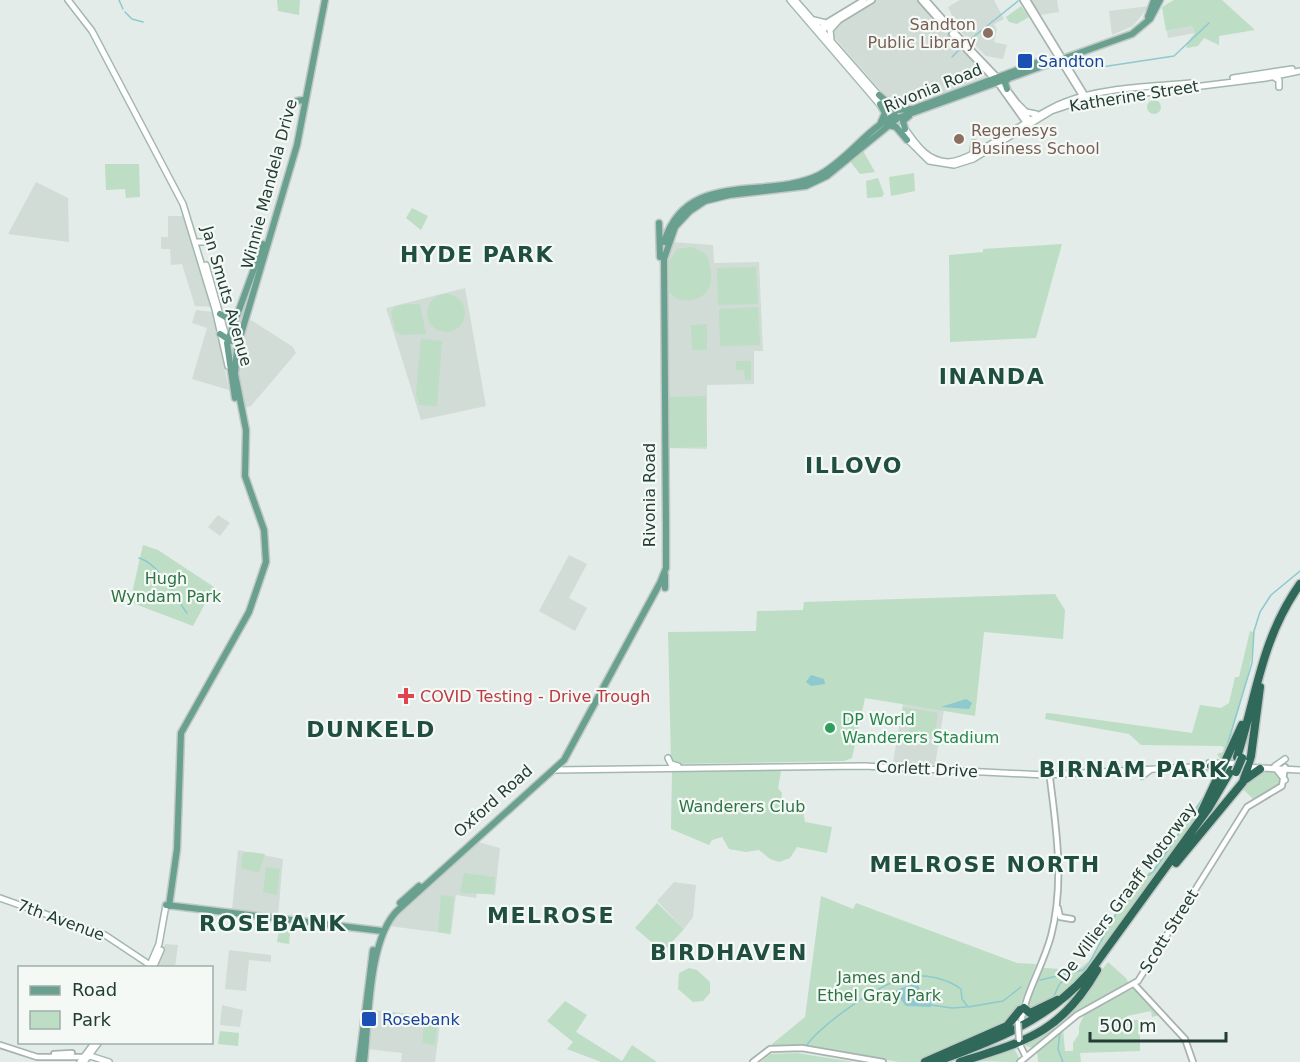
<svg xmlns="http://www.w3.org/2000/svg" width="1300" height="1062" font-family="'DejaVu Sans',sans-serif">
	<rect width="100%" height="100%" fill="#e3ece8"/>
	<!-- built -->
	<path fill="#d1dcd7" d="M876,0H917L943,29L953,17L948,7L960,0H994L1004,19L994,24L997,29L994,42L1007,45L1003,59L986,56L958,29L950,36L986,76L933,97L918,95L904,105L894,106L833,36V30L838,24Z
		M1030,0H1057L1059,12L1040,15Z
		M1149,6L1133,26L1112,35L1109,11Z
		M1192,26L1195,33L1168,38L1167,31Z
		M952 139a7 7 0 1 1 14 0a7 7 0 1 1-14 0Z
		M36,182L68,198L69,242L8,234Z
		M168,216H185L213,307L195,306L182,264L171,265L170,249H161V237H168Z
		M673,242L713,245L714,263L759,262L763,351H754V384L707,385V449L666,448L667,259Z
		M465,288L486,406L421,420L386,308Z
		M196,310L213,312L229,390L192,379L207,328L192,323Z
		M251,320L293,347L296,353L251,406L244,408L238,364L247,324Z
		M218,515L230,523L220,536L208,527Z
		M569,555L587,564L569,598L587,608L575,631L539,611Z
		M903,704L944,710L935,765L893,763Z
		M478,842L500,848L495,895L477,893L476,898L456,895L451,934L389,926L401,911Z
		M238,850L283,859L278,916L232,910Z
		M674,882L696,885L693,917L684,929L657,901Z
		M165,944L178,945L175,967H156Z
		M229,950L271,955V962L249,960L246,991L225,989Z
		M222,1005L243,1010L240,1027L220,1025Z
		M374,1010L441,1017L435,1062H401L402,1053L367,1049Z"/>
	<!-- green -->
	<path fill="#bdddc4" d="M277,0H300L299,15L278,11Z
		M1174,0H1222L1255,30L1219,36V45L1204,38L1198,46L1187,48L1186,44L1195,33L1192,26L1166,31L1162,7Z
		M1021,6L1029,17L1017,24L1009,22L1006,17Z
		M1147 107a7 7 0 1 1 14 0a7 7 0 1 1-14 0Z
		M862,149L875,172L860,174L849,160Z
		M105,164H139L140,197L126,198L125,189L106,190Z
		M914,173L915,191L891,196L889,177Z
		M878,178L884,194L882,197L867,198L866,181Z
		M412,208L428,216L421,230L406,218Z
		M1062,244L1036,338L950,342L949,255L983,252V249Z
		M692,247L707,255C717,283 709,305 677,299L669,292V262L677,249Z
		M756,267L758,304L718,305L717,268Z
		M427 313a19 19 0 1 1 38 0a19 19 0 1 1-38 0Z
		M405,304H420L426,334L402,335L395,331L391,312L395,307Z
		M758,307L760,345L720,346L719,309Z
		M707,324V350H692L691,325Z
		M421,339L442,341L437,406L419,405L416,394Z
		M736,361H751V380H745L744,370H736Z
		M706,396L707,447L670,448L668,397Z
		M143,545L158,550L214,587L193,626L130,602Z
		M1055,594L1065,610L1063,639L984,632L975,716L865,698L852,758L844,761L674,764L671,761L668,632L756,631L757,611L803,610L804,602Z
		M1250,631L1253,632C1258,650 1231,742 1221,760L1217,754L1223,752L1224,747L1221,746L1141,745L1129,734L1045,719L1046,713H1049L1192,733L1200,705L1221,708L1229,703L1235,677H1239Z
		M903,707L938,713L934,737L909,732L911,717L902,715Z
		M778,768L781,771L778,788L782,793L781,808L803,811L805,822L832,827L827,853L797,847L790,858L779,862L770,859L759,850L746,852L729,849L722,837L712,840L709,845L671,829L672,772Z
		M1201,768L1213,770L1217,778L1181,842L1096,958L1060,996L1030,1011L1027,1007L1043,968L1078,970L1090,960L1127,891L1153,869L1214,781V776Z
		M1263,771L1280,772L1283,777C1278,791 1268,797 1253,799L1242,788L1247,781Z
		M250,852L265,854L259,873L241,868L243,853Z
		M266,867L280,869L277,895L263,892Z
		M464,873L495,877L494,894L460,893Z
		M441,895L454,897L450,934L438,932Z
		M821,896L853,909L856,903L1017,963L1036,964L1017,1013L1009,1022L919,1062H899L821,1048L772,1047L771,1045L805,1017Z
		M657,903L684,929L663,952L635,928Z
		M280,922H291L289,944L277,942Z
		M1108,962L1126,978L1129,984L1080,1009L1033,1048L1026,1046V1042L1083,994Z
		M689,968L697,970L710,982V993L703,1001L693,1002L678,989L679,973Z
		M1135,988L1160,1015L1152,1017L1151,1011L1127,1016V1020H1140V1051L1080,1053L1081,1062H1038L1037,1049L1063,1029L1065,1051H1073V1043L1079,1034V1026L1086,1011Z
		M565,1001L587,1015L576,1032L622,1061L632,1045L657,1062H601L567,1049L573,1042L547,1021Z
		M392,1013L417,1016L416,1024L391,1023Z
		M425,1018L438,1019L435,1045L422,1043Z
		M220,1031L239,1033L238,1046L218,1044Z
		M1013,1046L1019,1058L1015,1062L973,1061Z
		M797,1053L854,1062H760L771,1054Z"/>
	<!-- water -->
	<path fill="#8dc9cf" d="M811,675L824,679L825,684L811,686L806,682Z
		M966,699L972,703L969,709L941,707Z
		M918,982L920,992L924,991L932,999L931,1007L906,1006L894,991Z"/>
	<g fill="none" stroke-linecap="round" stroke-linejoin="round">
		<!-- stream -->
		<path stroke="#8dc9cf" stroke-width="1.5" d="M119,0L123,9
			M125,12L132,19L143,22
			M967,42L1018,1
			M952,57L962,47
			M1095,68L1174,56L1209,23
			M139,558C161,565 174,596 187,613
			M1226,749L1252,663L1254,631L1260,612L1271,595L1300,571
			M1040,980L1083,970L1088,965L1129,890L1153,872L1205,795
			M1053,998L1059,985L1068,975
			M931,1005L952,1008L966,1007
			M1059,1024L1060,1026
			M1060,1031L1058,1049L1063,1062
			M805,1047C823,1023 878,984 908,977C924,973 948,979 961,989L962,999L968,1007L1003,1001L1021,987"/>
		<defs>
			<path id="tertiary" d="M921,0L945,27
				M926,0L948,25
				M1023,0L1083,97
				M1027,0L1086,97
				M823,25L864,0
				M821,31L872,0
				M954,32L999,79
				M952,34L997,82L1027,124
				M1006,88L1031,122
				M1058,908L1060,917L1072,919
				M1134,984L1185,1039L1193,1062
				M1021,1023C1025,993 1043,966 1051,936C1065,882 1056,826 1049,771
				M1019,1043L1026,1057
				M0,1045L37,1057H84
				M54,1054L72,1053
				M753,1062L770,1049L802,1048L883,1062
				M1020,1062L1077,1015L1138,981L1247,807L1282,786L1285,767"/>
			<path id="secondary" d="M68,0L92,31L183,204L215,309L228,366
				M790,0L893,120
				M795,0L881,98
				M814,20L826,23
				M831,40L830,30L838,21
				M1274,77L1279,80V87
				M1233,78L1292,69
				M1018,104L1026,112L1036,114
				M903,126C915,142 925,161 948,162C973,162 1034,113 1065,102C1104,87 1150,87 1191,83
				M905,137L929,161L954,165L973,159L1051,111L1081,101L1266,78L1300,71
				M973,154L974,143
				M198,242H206
				M206,265L227,340
				M668,758L671,764L678,766
				M1209,763L1241,764
				M1221,766L1300,770
				M1275,766L1285,759
				M554,770L864,766L1045,775L1211,766
				M1277,770L1285,780
				M1142,776L1150,770
				M0,898L105,935L153,967
				M149,967L159,944L166,905
				M153,968L161,950
				M87,1055L109,1062
				M80,1062L95,1042
				M84,1062L99,1042"/>
			<path id="primary" d="M1148,17L1154,0
				M1007,89L1005,82L1009,78
				M879,95L896,110L912,109
				M297,101L303,100
				M880,104L885,113L881,122
				M910,110L1044,60
				M888,125L896,127L907,140
				M905,129L903,121L909,116
				M659,223L660,257
				M664,242C687,168 766,201 819,175C847,160 866,130 895,115
				M220,314L229,319L237,315
				M220,334L231,341L240,334
				M235,398L227,343L263,244
				M665,588V575
				M400,903L419,886
				M166,905L382,931
				M169,906L177,849L181,733L249,612L266,562L264,530L245,476L246,430L235,374L237,348L297,145L325,0
				M359,1062L373,950
				M364,1062C369,1020 368,938 398,910L564,760L660,583L666,568V530L664,259L675,227L690,211L705,201L729,195L806,186L827,176L898,118L1132,34L1150,19L1160,0"/>
			<path id="motorway" d="M1237,757C1257,695 1261,639 1300,584
				M1211,766L1217,771L1218,779
				M1246,779L1260,769
				M1202,811L1242,725
				M1176,863L1243,782L1251,756L1260,687
				M1024,1008L1030,1013L1057,1000
				M925,1062L1007,1026L1020,1010
				M935,1062C993,1041 1047,1021 1089,973L1208,809L1231,770
				M960,1062C1026,1041 1061,1033 1097,970"/>
		</defs>
		<!-- tertiary casing -->
		<use href="#tertiary" stroke="#a6b4af" stroke-width="8"/>
		<!-- secondary casing -->
		<use href="#secondary" stroke="#a2b8af" stroke-width="8"/>
		<!-- primary casing -->
		<use href="#primary" stroke="#c1c9c6" stroke-width="9"/>
		<!-- motorway casing -->
		<use href="#motorway" stroke="#c1c9c6" stroke-width="11"/>
		<!-- tertiary -->
		<use href="#tertiary" stroke="#fff" stroke-width="4.5"/>
		<!-- secondary -->
		<use href="#secondary" stroke="#fff" stroke-width="5"/>
		<!-- primary -->
		<use href="#primary" stroke="#69a08f" stroke-width="6"/>
		<!-- motorway -->
		<use href="#motorway" stroke="#30685a" stroke-width="8"/>
		<defs>
			<path id="tertiary-bridge" d="M1018,1023L1019,1040"/>
			<path id="motorway-bridge" d="M1236,772L1242,758"/>
		</defs>
		<!-- tertiary-bridge casing -->
		<use href="#tertiary-bridge" stroke="#a6b4af" stroke-width="8" stroke-linecap="butt"/>
		<!-- motorway-bridge casing -->
		<use href="#motorway-bridge" stroke="#c1c9c6" stroke-width="11" stroke-linecap="butt"/>
		<!-- tertiary-bridge -->
		<use href="#tertiary-bridge" stroke="#fff" stroke-width="4.5"/>
		<!-- motorway-bridge -->
		<use href="#motorway-bridge" stroke="#30685a" stroke-width="8"/>
	</g>
	<!-- markers -->
	<g fill="#8d6e63" stroke="#f4f9f6" stroke-width="2">
		<circle cx="988" cy="33" r="6"/>
		<circle cx="959" cy="139" r="6"/>
	</g>
	<g fill="#1a4fb4" stroke="#f4f9f6" stroke-width="2">
		<rect x="1017" y="53" width="16" height="16" rx="3"/>
		<rect x="361" y="1011" width="16" height="16" rx="3"/>
	</g>
	<path fill="#e0444e" stroke="#f4f9f6" stroke-width="2" d="M403 687h6v6h6v6h-6v6h-6v-6h-6v-6h6z"/>
	<circle fill="#2e9e5b" stroke="#f4f9f6" stroke-width="2" cx="830" cy="728" r="6"/>
	<g text-anchor="middle" dominant-baseline="central" stroke-width="4.5" stroke-linejoin="round" paint-order="stroke">
		<!-- education labels -->
		<g font-size="16" fill="#785e54" stroke="#f4f9f6" text-anchor="end">
			<text x="976" y="24">Sandton<tspan x="976" dy="18">Public Library</tspan></text>
			<text x="971" y="130" text-anchor="start">Regenesys<tspan x="971" dy="18">Business School</tspan></text>
		</g>
		<!-- transit labels -->
		<g font-size="16" fill="#164399" stroke="#f4f9f6" text-anchor="start">
			<text x="1038" y="61">Sandton</text>
			<text x="382" y="1019">Rosebank</text>
		</g>
		<!-- street labels -->
		<g font-size="16" fill="#233d35" stroke="#f4f9f6">
			<text transform="translate(933 88) rotate(-22)">Rivonia Road</text>
			<text transform="translate(1134 96) rotate(-9)">Katherine Street</text>
			<text transform="translate(269 184) rotate(-75)">Winnie Mandela Drive</text>
			<text transform="translate(227 296) rotate(74)">Jan Smuts Avenue</text>
			<text transform="translate(649 495) rotate(-90)">Rivonia Road</text>
			<text transform="translate(927 769) rotate(3)">Corlett Drive</text>
			<text transform="translate(493 801) rotate(-42)">Oxford Road</text>
			<text transform="translate(1127 892) rotate(-53)">De Villiers Graaff Motorway</text>
			<text transform="translate(61 920) rotate(20)">7th Avenue</text>
			<text transform="translate(1169 931) rotate(-58)">Scott Street</text>
		</g>
		<!-- park labels -->
		<g font-size="16" fill="#2f7345" stroke="#f4f9f6">
			<text x="166" y="578">Hugh<tspan x="166" dy="18">Wyndam Park</tspan></text>
			<text x="742" y="806">Wanderers Club</text>
			<text x="879" y="977">James and<tspan x="879" dy="18">Ethel Gray Park</tspan></text>
		</g>
		<!-- health labels -->
		<g font-size="16" fill="#be3a42" stroke="#f4f9f6" text-anchor="start">
			<text x="420" y="696">COVID Testing - Drive Trough</text>
		</g>
		<!-- leisure labels -->
		<g font-size="16" fill="#27864d" stroke="#f4f9f6" text-anchor="start">
			<text x="842" y="719">DP World<tspan x="842" dy="18">Wanderers Stadium</tspan></text>
		</g>
		<!-- district labels -->
		<g font-size="22" font-weight="bold" letter-spacing="1.5" fill="#204f41" stroke="#f4f9f6">
			<text x="477" y="254">HYDE PARK</text>
			<text x="992" y="376">INANDA</text>
			<text x="854" y="465">ILLOVO</text>
			<text x="371" y="729">DUNKELD</text>
			<text x="1133" y="769">BIRNAM PARK</text>
			<text x="985" y="864">MELROSE NORTH</text>
			<text x="551" y="915">MELROSE</text>
			<text x="273" y="923">ROSEBANK</text>
			<text x="729" y="952">BIRDHAVEN</text>
		</g>
	</g>
	<!-- legend -->
	<rect x="18" y="966" width="195" height="78" fill="#f4f9f6" stroke="#a0aea9" stroke-width="1.5"/>
	<rect x="30" y="986" width="30" height="9" fill="#69a08f" stroke="#a0aea9" stroke-width="1.5"/>
	<text x="72" y="996" font-size="18" fill="#233d35">Road</text>
	<rect x="30" y="1011" width="30" height="18" fill="#bdddc4" stroke="#a0aea9" stroke-width="1.5"/>
	<text x="72" y="1026" font-size="18" fill="#233d35">Park</text>
	<!-- scale -->
	<path d="M1090 1032v9h136v-9" fill="none" stroke="#233d35" stroke-width="3"/>
	<text x="1099" y="1032" font-size="18" fill="#233d35" stroke="#f4f9f6" stroke-width="4.5" paint-order="stroke">500 m</text>
</svg>
